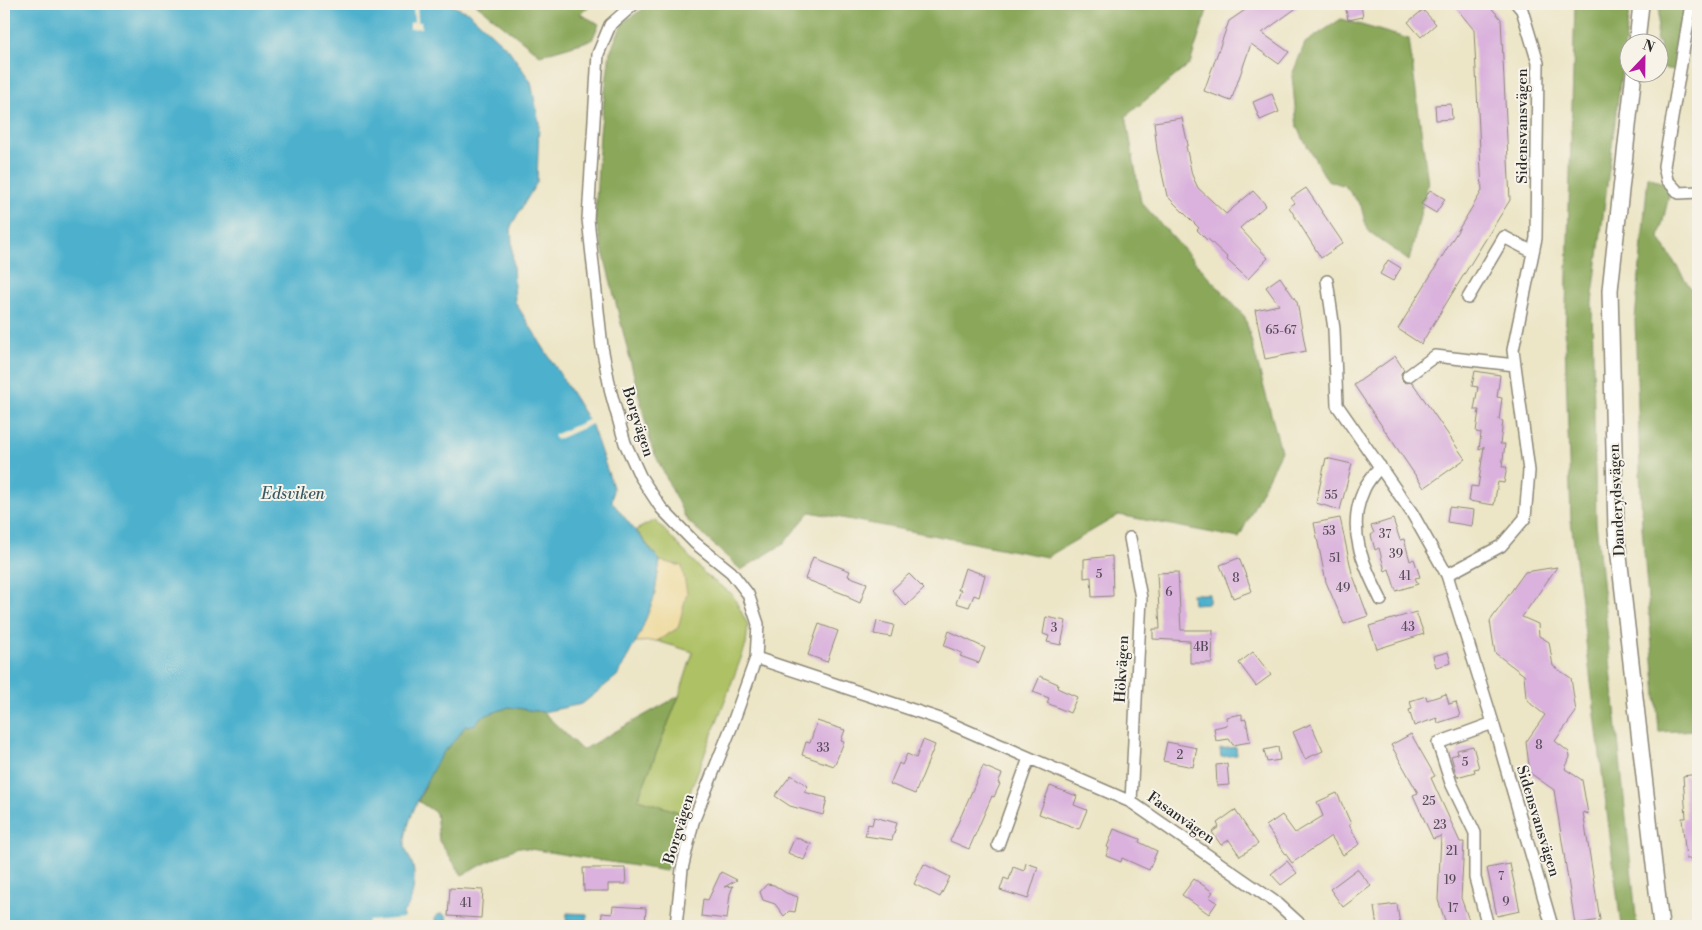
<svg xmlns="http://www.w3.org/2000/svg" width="1702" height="930" font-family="'Libre Bodoni',serif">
	<rect width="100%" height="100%" fill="#f7f3e8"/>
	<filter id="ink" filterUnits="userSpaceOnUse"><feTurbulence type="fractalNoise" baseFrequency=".02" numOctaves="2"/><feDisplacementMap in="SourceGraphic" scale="10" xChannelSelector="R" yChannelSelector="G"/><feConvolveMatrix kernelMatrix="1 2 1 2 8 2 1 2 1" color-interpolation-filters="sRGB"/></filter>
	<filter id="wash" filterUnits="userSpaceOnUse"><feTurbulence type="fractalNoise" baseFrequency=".0096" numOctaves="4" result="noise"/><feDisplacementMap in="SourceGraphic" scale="20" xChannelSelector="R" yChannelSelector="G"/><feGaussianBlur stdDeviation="1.12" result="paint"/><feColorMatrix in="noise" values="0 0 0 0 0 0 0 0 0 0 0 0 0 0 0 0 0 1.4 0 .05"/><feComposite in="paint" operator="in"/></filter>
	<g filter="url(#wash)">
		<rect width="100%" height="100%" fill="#ece5c6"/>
		<!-- green -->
		<path fill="#aec165" stroke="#6c7648" d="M655,520L707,576L732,594L748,625L746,645L682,813L638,799L679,696L693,652L657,641L678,628L682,566L660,561L636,530Z"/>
		<!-- forest -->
		<path fill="#8aa75a" stroke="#5a6942" d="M476,4H592L580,14L599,24L592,40L540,55Z
			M651,4H1209L1190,64L1126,116L1141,202L1245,317L1281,451L1239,538L1119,515L1047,557L810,512L783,544L741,570L686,519L652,448L595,219L600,132L610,52L623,22Z
			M1575,4H1630L1592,303L1596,522L1637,926H1621L1571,520L1565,342Z
			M1660,4H1687L1677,70L1660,68V42H1656Z
			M1341,19L1409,39L1428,183L1409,261L1367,230L1361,206L1345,186L1327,180L1297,128L1292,75L1305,43Z
			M1648,176L1671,187L1659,238L1698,300V730L1659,732L1642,527L1635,320Z
			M679,696L638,799L682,813L666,871L518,847L462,875L439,841L436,813L418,801C424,791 427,781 431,771C438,754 456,742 465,726L474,725L481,717L509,707L543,712L582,750Z"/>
		<!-- sand -->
		<path fill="#eeda9e" stroke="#8c8264" d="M660,561L682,566L687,593L678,628L657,641L635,642L654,598Z"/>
		<!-- water -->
		<path fill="#4eb1cd" stroke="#3c6e7c" d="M4,4H447L468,12L509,50L531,82L539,122L537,182L511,226L515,302L592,426L613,487L612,502L660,561L654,598L640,634L617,676L582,704L543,712L509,707L481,717L474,725L465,726C458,739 451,743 443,753C432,768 403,826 405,844C405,851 411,859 413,866C416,879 413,904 403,913V926H4Z
			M1192,594H1209V603L1193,604Z
			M1236,747L1237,755L1221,757L1220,749Z
			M567,913L587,914V925L566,923Z
			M435 920a6 6 0 1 1 12 0a6 6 0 1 1-12 0Z"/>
		<!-- pier -->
		<path fill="#ece5c6" d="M413,4H417L418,22H421L422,28L410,29V23L414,22Z
			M590,419L592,424L556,440L554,435Z
			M405,918L406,926H369L368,921Z"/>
		<g id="blocks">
			<!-- building -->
			<path fill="#dab2dd" d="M1254,4H1302L1262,33L1289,52L1279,64L1251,44L1231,101L1204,91L1229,21Z
				M1345,4H1361L1363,17L1348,20Z
				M1453,4H1488L1501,19L1510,200L1421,344L1398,329L1482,191L1474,30Z
				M1423,10L1436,24L1421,37L1408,22Z
				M1272,94L1279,112L1260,120L1253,102Z
				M1451,104L1452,119L1436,120L1435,105Z
				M1182,118L1188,145L1186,146L1192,175L1198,188L1226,214L1253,191L1266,205L1240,228L1268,258L1248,279L1227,260L1228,258L1208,239L1207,240L1197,230L1199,228L1167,196L1157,150L1154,122Z
				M1306,188L1343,243L1321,258L1289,207L1295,203L1291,198Z
				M1430,190L1445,199L1436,213L1421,204Z
				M1388,260L1401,268L1393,281L1380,274Z
				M1280,277L1297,302L1306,351L1265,359L1255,310L1279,305L1266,287Z
				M1395,356L1404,370L1401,373L1402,380L1405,383L1412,382L1465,459L1424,488L1354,385Z
				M1475,371L1500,375L1497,397L1502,398L1499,420L1503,421L1500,444H1505L1502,467H1507L1504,483L1498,482L1494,505L1469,501L1471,486L1478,487L1484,446L1479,450L1481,433L1476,432L1479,410H1474L1478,387L1472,386Z
				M1326,458L1352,464L1340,510L1316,503Z
				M1449,507L1474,510L1472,526L1447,522Z
				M1340,518L1352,573L1368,616L1344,624L1326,582L1314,523Z
				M1393,519L1400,540L1404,539L1410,561L1414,559L1420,577L1415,578L1418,584L1396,591L1389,569L1385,571L1379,548L1375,550L1371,535L1374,533L1371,526Z
				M1112,556L1113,596L1092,597L1091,577L1084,578V559Z
				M813,557L850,571L848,576L867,583L860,603L849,598V596L805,579Z
				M1239,558L1252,591L1233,598L1220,565Z
				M1557,567L1522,617L1538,624L1539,636L1549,642L1553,666L1571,678L1576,712L1555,741L1569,752L1570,757L1565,769L1582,780L1588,814L1583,812L1600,920L1575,924L1554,790L1530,773L1526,742L1545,715L1531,704L1526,697L1524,675L1495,653L1490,621L1525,572Z
				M965,568L985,575L979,597L974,595L969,607L956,603L961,590H958Z
				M1178,572L1181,630H1213L1212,663H1190V641L1153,639V629H1160L1157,573Z
				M909,574L924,589L906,606L892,590Z
				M1416,612L1424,634L1377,649L1369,626Z
				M1046,617L1066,621L1061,645L1047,642L1049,636L1043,634Z
				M877,621L894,625L891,637L874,634Z
				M819,624L838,631L827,662L808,655Z
				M949,631L985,648L979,663L960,656L962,653L944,646Z
				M1253,652L1271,675L1256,686L1239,663Z
				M1448,652L1451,663L1436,667L1433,656Z
				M1040,676L1058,684L1057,688L1077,697L1070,713L1047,703L1049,698L1033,692Z
				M1446,694L1449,704L1456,702L1460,716L1438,723L1437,718L1414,726L1409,710L1412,709L1410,701L1426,696L1427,700Z
				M1242,714V720L1246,719L1250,742L1233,745L1229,739L1216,741L1214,728L1227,725L1226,717Z
				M817,721L845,730L841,741L844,742L834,766L802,755L806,742L810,743Z
				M1311,724L1323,751L1305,759L1293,732Z
				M1411,734L1435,776L1431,778L1460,842H1464L1461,898L1471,926H1447L1438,900L1441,836L1433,839L1413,795L1418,793L1391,745Z
				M923,740L935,745L915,794L890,784L899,763L902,765L907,754L916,758Z
				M1167,742L1197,748L1193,767L1163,761Z
				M1473,746L1479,768L1474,769L1475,772L1457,777L1451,756L1458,754L1457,750Z
				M1278,747L1280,760L1267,762L1264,750Z
				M1227,764L1229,785L1217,786L1216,765Z
				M983,766L1002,774L998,783L1000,784L994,797L992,796L969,849L950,841Z
				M1698,774V858L1686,859L1682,818H1686L1683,776Z
				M791,775L808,786L804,792L827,798L823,815L790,806L775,796Z
				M1050,786L1077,796L1074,805L1087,810L1079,829L1039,814Z
				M1337,793L1351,824L1349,825L1360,844L1343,855L1331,836L1292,863L1266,826L1282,815L1295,833L1323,816L1317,802Z
				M1235,810L1258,844L1240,856L1229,840L1221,845L1212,832L1219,827L1217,823Z
				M874,817L897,823L892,840L865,836L868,824L872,825Z
				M1114,829L1140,839L1139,842L1157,851L1149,870L1122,858L1121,862L1106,856L1109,848L1107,847Z
				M795,837L811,844L804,860L788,853Z
				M1287,861L1297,873L1281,885L1271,874Z
				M1026,863L1038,867L1028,899L1000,890L1004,878L1009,880L1013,867L1024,871Z
				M924,864L950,877L940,897L914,884Z
				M1510,864L1520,911L1497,916L1487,868Z
				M583,868H625L626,884H608V891H584Z
				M1357,869L1371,886L1343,907L1330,889Z
				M721,872L737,880L724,887L733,886L730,894L727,919L701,916L703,899L708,900Z
				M1194,879L1213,892L1209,897L1217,902L1209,914L1182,895Z
				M767,884L774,885L786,893L798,897L795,912L789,911L784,916L775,904L763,900L760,892Z
				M450,888L483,890L481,918L448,916Z
				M1397,904L1400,926H1377L1374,907Z
				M613,906L646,908L645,926H601L602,913L612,914Z"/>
		</g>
	</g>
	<g filter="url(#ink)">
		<use href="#blocks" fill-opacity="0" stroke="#8c8878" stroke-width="1"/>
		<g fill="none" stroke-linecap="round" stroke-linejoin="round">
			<defs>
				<path id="minor" d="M634,4L610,25L598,54L588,219L602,347L611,393L625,443L640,476L661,508L695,543L731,572L748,594L758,624L756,658L731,728L693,822L682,869L676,926
					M1691,4L1664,166L1667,180L1679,193L1698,192
					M1327,281L1334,329L1337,405L1412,513L1447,575L1493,723L1552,926
					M1468,298L1504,237L1533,252
					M1408,376L1435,356L1515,365
					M1380,466C1375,474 1366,482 1363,492C1346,530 1364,566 1381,600
					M1130,538L1141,598L1131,802
					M1447,575L1501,546L1525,518L1529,471L1513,350L1536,238L1538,63L1522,10L1517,4
					M756,658L940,719L1131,802L1278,904L1302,926
					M998,845L1029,758
					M1488,926L1475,878V833L1451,783L1438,743L1493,723"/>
				<path id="secondary" d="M1637,42L1641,4
					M1634,72L1610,290L1616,530L1661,926"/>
			</defs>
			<!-- minor casing -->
			<use href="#minor" stroke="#8c8878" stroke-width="14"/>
			<!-- secondary casing -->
			<use href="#secondary" stroke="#8c8878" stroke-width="18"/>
			<!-- minor -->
			<use href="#minor" stroke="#fff" stroke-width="11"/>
			<!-- secondary -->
			<use href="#secondary" stroke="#fff" stroke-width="15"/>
		</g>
	</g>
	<g text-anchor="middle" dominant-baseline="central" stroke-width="4" stroke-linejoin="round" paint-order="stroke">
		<!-- number labels -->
		<g font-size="12" fill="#574d58">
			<text x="1281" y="330">65-67</text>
			<text x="1331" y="495">55</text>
			<text x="1329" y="531">53</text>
			<text x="1385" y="534">37</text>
			<text x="1396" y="554">39</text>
			<text x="1335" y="558">51</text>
			<text x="1099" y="574">5</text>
			<text x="1405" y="576">41</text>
			<text x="1236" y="578">8</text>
			<text x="1343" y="588">49</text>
			<text x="1169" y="592">6</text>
			<text x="1408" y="627">43</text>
			<text x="1054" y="628">3</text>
			<text x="1201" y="647">4B</text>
			<text x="1539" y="745">8</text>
			<text x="823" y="748">33</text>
			<text x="1180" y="755">2</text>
			<text x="1465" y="762">5</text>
			<text x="1429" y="801">25</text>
			<text x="1440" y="825">23</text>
			<text x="1452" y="851">21</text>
			<text x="1501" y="876">7</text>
			<text x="1450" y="880">19</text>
			<text x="1506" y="902">9</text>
			<text x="466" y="903">41</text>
			<text x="1453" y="908">17</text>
		</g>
		<!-- street labels -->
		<g font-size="15" fill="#2b2b2b" stroke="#f7f3e8">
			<text transform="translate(1522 126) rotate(-90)">Sidensvansvägen</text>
			<text transform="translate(638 422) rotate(72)">Borgvägen</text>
			<text transform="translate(1617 500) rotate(-93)">Danderydsvägen</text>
			<text transform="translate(1122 669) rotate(-87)">Hökvägen</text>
			<text transform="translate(1181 818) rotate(35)">Fasanvägen</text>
			<text transform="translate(1538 821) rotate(73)">Sidensvansvägen</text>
			<text transform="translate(679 829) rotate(-73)">Borgvägen</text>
		</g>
		<!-- water labels -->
		<g font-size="16" font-style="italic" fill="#375a64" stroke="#f7f3e8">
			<text x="293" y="494">Edsviken</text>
		</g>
	</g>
	<!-- margin -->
	<rect width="1702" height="930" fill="none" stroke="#f7f3e8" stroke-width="20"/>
	<!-- north arrow -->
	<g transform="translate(1644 58) rotate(22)"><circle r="24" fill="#f7f3e8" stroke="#a5a39c"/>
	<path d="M0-4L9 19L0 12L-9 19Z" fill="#b5179e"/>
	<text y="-8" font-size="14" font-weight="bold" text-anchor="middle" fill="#2b2b2b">N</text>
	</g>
</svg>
